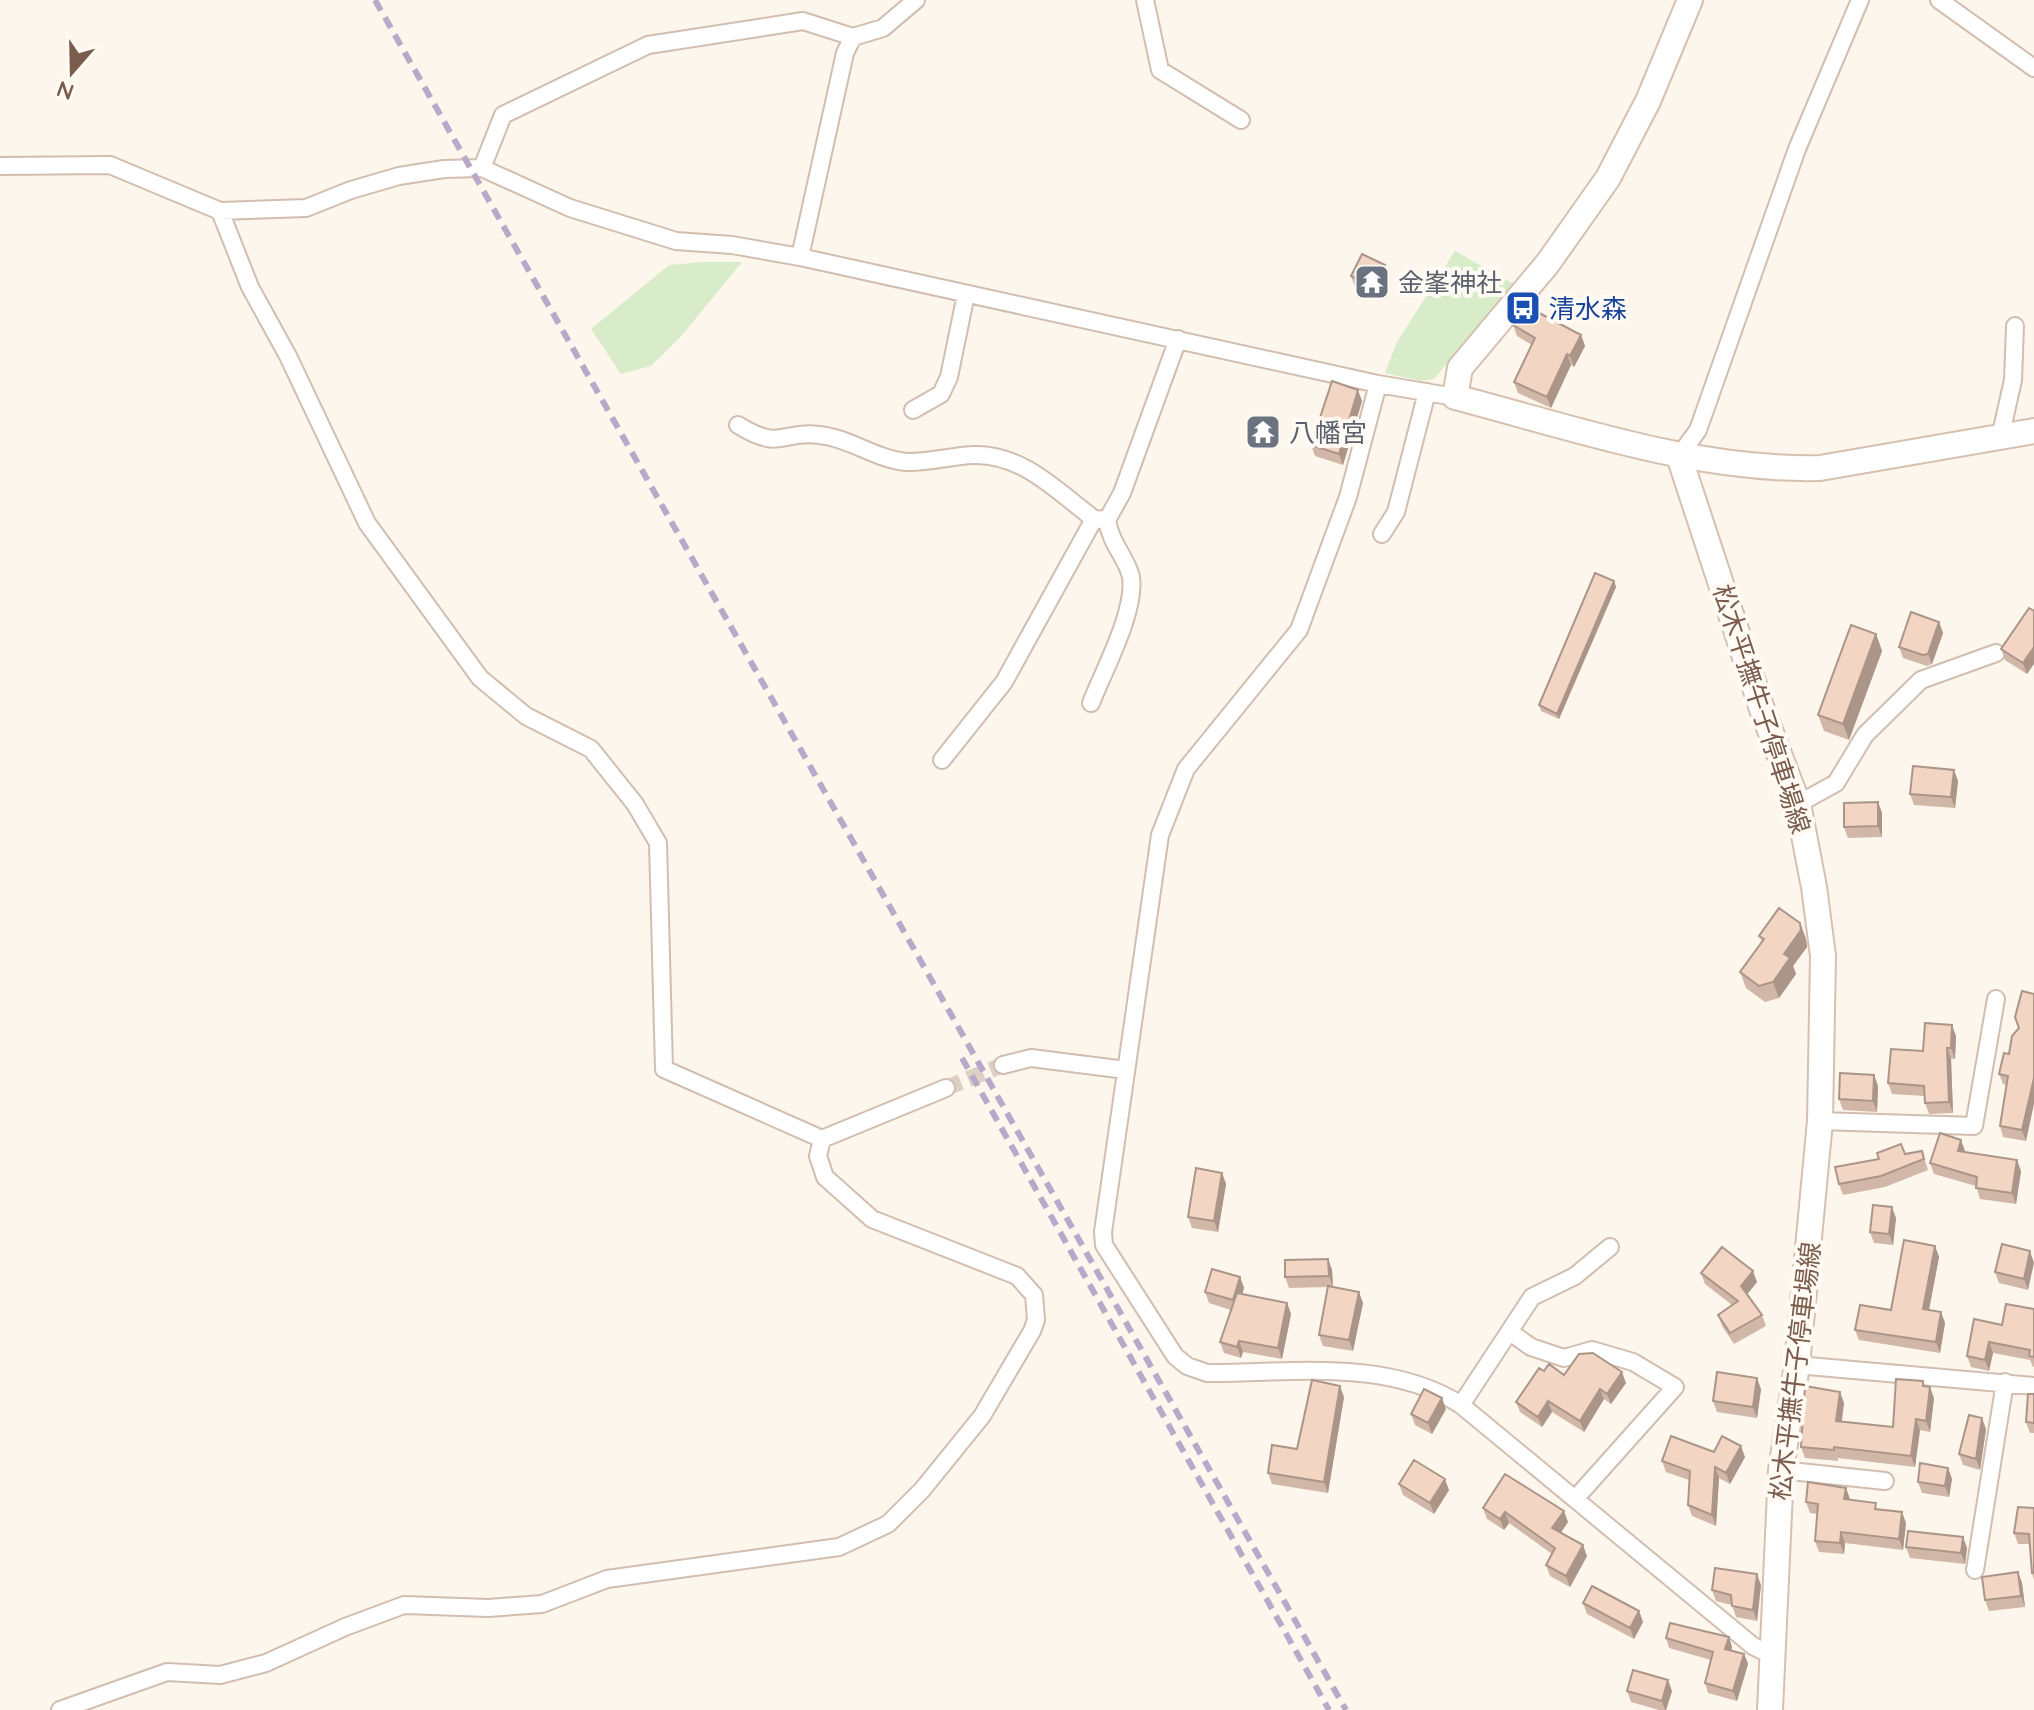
<svg xmlns="http://www.w3.org/2000/svg" width="2034" height="1710" font-family="Quicksand,'Noto Sans JP',sans-serif">
	<rect width="100%" height="100%" fill="#fdf6ec"/>
	<!-- green -->
	<path fill="#d8ecc9" d="M1455,251L1514,284L1434,379L1421,381L1385,373L1397,342Z
		M704,262H742L683,334L651,366L621,374L591,329L669,265Z"/>
	<g fill="none" stroke-linecap="round" stroke-linejoin="round">
		<!-- street-tunnel -->
		<path stroke="#dcd0c4" stroke-width="16" stroke-dasharray="16 8" stroke-linecap="butt" d="M946,1088L1003,1065"/>
		<defs>
			<path id="street" d="M1145,0L1160,70L1241,120
				M1939,0L2034,68
				M0,166L110,165L220,211L306,208L351,190L399,176L444,169L482,168L570,208L676,241L732,245L800,257L1378,384L1455,397
				M482,168L503,115L648,45L803,21L853,37L883,28L916,0
				M220,211L250,287L288,356L367,523L480,678L526,716L591,749L635,804L658,843L664,1069L822,1139L946,1088
				M800,257L845,53L853,37
				M1378,384L1348,497L1299,630L1186,769L1160,835L1103,1232L1104,1245L1175,1356L1187,1366L1207,1373C1291,1373 1388,1358 1461,1405L1753,1646L1771,1655
				M913,410L941,394L949,377L966,294
				M738,425C782,452 781,430 819,435C850,438 875,459 906,462C928,463 951,456 973,455C1022,453 1058,492 1094,519L1107,520L1122,493L1178,339
				M2000,438L2013,380L2015,326
				M1679,456L1698,430L1797,149L1860,0
				M1382,534L1396,512L1427,392
				M1091,703C1104,670 1136,611 1131,577C1127,558 1111,545 1107,520
				M942,760L1004,682L1094,519
				M1798,804L1836,783L1865,735L1921,680L1996,653
				M1003,1065L1031,1058L1126,1070
				M1820,1121L1974,1126L1996,999
				M1510,1332L1531,1347L1564,1358L1592,1350L1633,1362L1675,1387L1575,1499
				M1797,1365L2034,1386
				M1461,1405L1532,1297L1575,1276L1610,1247
				M1781,1470L1885,1481
				M1975,1570L2005,1382
				M60,1710L167,1672L220,1675L266,1663L345,1627L404,1605L488,1608L542,1604L607,1579L839,1547L888,1524L922,1490L982,1416L1032,1331L1036,1320L1034,1295L1017,1276L872,1219L825,1177L818,1156L822,1139"/>
			<path id="secondary" d="M1690,0L1648,101L1608,178L1548,263L1460,368L1455,397C1574,428 1695,471 1820,468L2034,431
				M1679,456L1762,709L1798,804L1814,887L1823,956L1820,1121L1797,1365L1781,1470L1770,1710"/>
		</defs>
		<!-- street casing -->
		<use href="#street" stroke="#d1beb0" stroke-width="20"/>
		<!-- secondary casing -->
		<use href="#secondary" stroke="#d6c0b0" stroke-width="28"/>
		<!-- street -->
		<use href="#street" stroke="#fff" stroke-width="16"/>
		<!-- secondary -->
		<use href="#secondary" stroke="#fff" stroke-width="24"/>
		<!-- rail -->
		<path stroke="#b9a8c9" stroke-width="6" stroke-dasharray="12 8" stroke-linecap="butt" d="M375,0L1346,1710
			M962,1058L1329,1710"/>
	</g>
	<!-- wall -->
	<path fill="#d1b7a8" d="M1385,265L1389,276L1377,298L1355,287L1351,276Z
		M1513,325L1581,335L1585,346L1574,367L1571,365L1551,408L1518,393L1514,382L1532,345L1517,336Z
		M1362,401L1343,465L1315,456L1311,445Z
		M1614,581L1616,587L1559,719L1541,711L1539,705Z
		M2034,611L2027,674L2005,660L2001,649Z
		M1939,622L1943,633L1932,664L1927,666L1903,658L1899,647Z
		M1876,634L1882,651L1849,740L1824,731L1818,715Z
		M1954,770L1958,781L1955,808L1914,805L1910,794Z
		M1878,802L1882,813V837L1848,838L1844,827Z
		M1800,923L1806,939L1807,947L1793,966L1796,974L1779,998L1765,1002L1746,988L1740,972L1762,942L1759,936Z
		M2022,991L2026,1141L2003,1137L2000,1126L2007,1085L2003,1084L1999,1074L2009,1054L2019,1028Z
		M1956,1036L1955,1059H1951L1953,1113L1929,1114L1925,1103V1096L1892,1094L1888,1083Z
		M1874,1075L1878,1086L1877,1112L1843,1110L1839,1099Z
		M1922,1151L1928,1170L1885,1187L1843,1195L1839,1184L1905,1154Z
		M1965,1151V1152L2021,1171L2016,1204L1980,1199L1976,1186L1934,1174L1930,1163Z
		M1222,1173L1226,1184L1218,1232L1192,1228L1188,1217Z
		M1896,1218L1893,1245L1874,1243L1870,1232Z
		M1935,1246L1939,1257L1929,1310L1941,1312L1945,1323L1940,1353L1859,1340L1855,1330L1891,1310Z
		M2030,1251L2028,1290L1999,1283L1995,1272Z
		M1328,1259L1332,1270L1333,1287L1363,1303L1353,1351L1323,1346L1319,1335L1328,1287L1289,1288L1285,1277Z
		M1701,1273L1757,1282L1747,1294L1762,1315L1766,1326L1734,1344L1722,1326L1718,1315L1732,1305L1705,1284Z
		M1240,1277L1244,1288L1242,1294L1287,1303L1291,1314L1282,1359L1243,1352L1241,1358L1224,1353L1220,1342L1231,1310L1209,1303L1205,1292Z
		M2034,1309V1367H2033L2030,1360L1993,1353L1989,1371L1971,1367L1967,1356L2002,1325Z
		M1544,1371L1564,1375L1626,1383L1611,1404L1604,1399L1584,1432L1552,1412L1542,1427L1520,1412L1516,1402Z
		M1923,1381L1925,1386L1934,1398L1930,1432L1920,1430L1915,1467L1838,1458V1461L1805,1458L1801,1447L1844,1403L1842,1421L1893,1427Z
		M1761,1389L1757,1418L1717,1412L1713,1401Z
		M2034,1394V1433H2030L2026,1422Z
		M1344,1397L1328,1493L1272,1484L1268,1473L1297,1449Z
		M1446,1409L1432,1434L1415,1425L1411,1414Z
		M1986,1429L1980,1470L1963,1465L1959,1454Z
		M1714,1452L1745,1457L1730,1484L1719,1478L1716,1526L1692,1516L1688,1505L1689,1480L1666,1472L1662,1461Z
		M1948,1468L1952,1479L1949,1497L1922,1493L1918,1482Z
		M1399,1484L1449,1490L1434,1514L1403,1495Z
		M1846,1488L1850,1500L1878,1509L1906,1523L1903,1550L1845,1543L1844,1554L1819,1552L1815,1541L1818,1514L1810,1513L1806,1502Z
		M1483,1508L1568,1522L1561,1533L1587,1556L1570,1587L1550,1576L1546,1565L1552,1554L1509,1523L1504,1530L1487,1519Z
		M2034,1508V1580L2032,1573L2030,1544H2018L2014,1533Z
		M1963,1537L1967,1548L1965,1564L1910,1558L1906,1547Z
		M2018,1572L2022,1583L2025,1607L1989,1611L1985,1600Z
		M1761,1585L1757,1621L1736,1617L1732,1605L1716,1601L1712,1590Z
		M1583,1603L1639,1611L1643,1622L1634,1639L1587,1614Z
		M1666,1638L1732,1647L1731,1651L1744,1654L1748,1664L1737,1701L1708,1693L1705,1683L1711,1660L1669,1648Z
		M1627,1691H1672L1666,1710H1659L1631,1702Z"/>
	<!-- shaded-wall -->
	<path fill="#aa9588" d="M1385,265L1389,276L1377,298L1373,287Z
		M1581,335L1585,346L1574,367L1570,356Z
		M1567,354L1571,365L1551,408L1547,397Z
		M1358,390L1362,401L1343,465L1339,454Z
		M1614,581L1616,587L1559,719L1557,714Z
		M1939,622L1943,633L1932,664L1928,654Z
		M1876,634L1882,651L1849,740L1843,724Z
		M2034,647V664L2027,674L2023,663Z
		M1954,770L1958,781L1955,808L1951,797Z
		M1878,802L1882,813V837L1878,826Z
		M1800,923L1806,939L1807,947L1793,966L1796,974L1779,998L1773,982L1784,954Z
		M1952,1025L1956,1036L1955,1059L1951,1048Z
		M1947,1048L1951,1059L1953,1113L1949,1102Z
		M1874,1075L1878,1086L1877,1112L1873,1101Z
		M2034,1078V1104L2026,1141L2022,1130Z
		M1961,1140L1965,1151L1962,1162L1958,1151Z
		M2017,1160L2021,1171L2016,1204L2012,1193Z
		M1222,1173L1226,1184L1218,1232L1214,1221Z
		M1892,1207L1896,1218L1893,1245L1889,1234Z
		M1935,1246L1939,1257L1927,1320L1923,1309Z
		M2030,1251L2034,1263L2028,1290L2024,1279Z
		M1328,1259L1332,1270L1333,1287L1329,1276Z
		M1753,1271L1757,1282L1745,1297L1741,1286Z
		M1240,1277L1244,1288L1237,1311L1233,1300Z
		M1359,1292L1363,1303L1353,1351L1349,1340Z
		M1287,1303L1291,1314L1282,1359L1278,1348Z
		M1941,1312L1945,1323L1940,1353L1936,1342Z
		M1239,1341L1243,1352L1241,1358L1237,1347Z
		M1989,1342L1993,1353L1989,1371L1985,1360Z
		M1622,1372L1626,1383L1611,1404L1607,1394Z
		M1757,1378L1761,1389L1757,1418L1753,1407Z
		M1340,1386L1344,1397L1328,1493L1324,1482Z
		M1930,1387L1934,1398L1930,1432L1926,1421Z
		M1600,1389L1604,1399L1584,1432L1580,1421Z
		M1840,1392L1844,1403L1840,1432L1836,1421Z
		M1442,1398L1446,1409L1432,1434L1428,1423Z
		M1548,1401L1552,1412L1542,1427L1538,1417Z
		M1982,1418L1986,1429L1980,1470L1976,1459Z
		M1916,1419L1920,1430L1915,1467L1911,1456Z
		M1741,1446L1745,1457L1730,1484L1726,1473Z
		M1715,1467L1719,1478L1716,1526L1712,1515Z
		M1948,1468L1952,1479L1949,1497L1945,1486Z
		M1445,1479L1449,1490L1434,1514L1430,1503Z
		M1846,1488L1850,1499L1848,1510L1844,1499Z
		M1564,1511L1568,1522L1556,1539L1552,1528Z
		M1505,1512L1509,1523L1504,1530L1500,1519Z
		M1902,1512L1906,1523L1903,1550L1899,1539Z
		M1841,1532L1845,1543L1844,1554L1840,1543Z
		M1963,1537L1967,1548L1965,1564L1961,1553Z
		M1583,1545L1587,1556L1570,1587L1566,1576Z
		M2018,1572L2022,1583L2025,1607L2021,1596Z
		M1757,1574L1761,1585L1757,1621L1753,1610Z
		M1639,1611L1643,1622L1634,1639L1630,1628Z
		M1729,1637L1732,1647L1729,1659L1725,1649Z
		M1744,1654L1748,1664L1737,1701L1733,1691Z
		M1668,1680L1672,1691L1666,1710H1665L1662,1701Z"/>
	<!-- building -->
	<path fill="#f3d5c3" stroke="#aa9588" stroke-width="2" d="M1362,254L1385,265L1373,287L1351,276Z
		M1524,305L1581,335L1570,356L1567,354L1547,397L1514,382L1535,338L1513,325Z
		M1332,381L1358,390L1339,454L1311,445Z
		M1595,573L1614,581L1557,714L1539,705Z
		M2029,608L2034,611V647L2023,663L2001,649Z
		M1911,612L1939,622L1928,654L1923,655L1899,647Z
		M1851,625L1876,634L1843,724L1818,715Z
		M1913,766L1954,770L1951,797L1910,794Z
		M1878,802V826L1844,827V803Z
		M1779,908L1800,923L1801,930L1784,954L1790,958L1773,982L1759,986L1740,972L1764,939L1759,936Z
		M2022,991L2034,994V1078L2022,1130L2000,1126L2008,1076L1999,1074L2004,1053L2009,1054L2012,1036L2019,1028L2015,1017Z
		M1925,1023L1952,1025L1951,1048H1947L1949,1102L1925,1103L1924,1086L1888,1083L1891,1049L1923,1051Z
		M1840,1073L1874,1075L1873,1101L1839,1099Z
		M1940,1133L1961,1140L1958,1151L2017,1160L2012,1193L1976,1188L1977,1177L1930,1163Z
		M1901,1144L1905,1154L1922,1151L1924,1159L1881,1176L1839,1184L1835,1167L1879,1159L1877,1153Z
		M1196,1168L1222,1173L1214,1221L1188,1217Z
		M1873,1205L1892,1207L1889,1234L1870,1232Z
		M1904,1240L1935,1246L1923,1309L1941,1312L1936,1342L1855,1330L1860,1305L1891,1310Z
		M2002,1244L2030,1251L2024,1279L1995,1272Z
		M1722,1247L1753,1271L1741,1286L1762,1315L1730,1333L1718,1315L1738,1301L1701,1273Z
		M1328,1259L1329,1276L1285,1277V1260Z
		M1212,1269L1240,1277L1233,1300L1205,1292Z
		M1328,1286L1359,1292L1349,1340L1319,1335Z
		M1237,1293L1287,1303L1278,1348L1239,1341L1237,1347L1220,1342Z
		M2006,1304L2034,1309V1357L2029,1356L2030,1350L1989,1342L1985,1360L1967,1356L1974,1319L2002,1325Z
		M1593,1353L1622,1372L1607,1394L1600,1389L1580,1421L1548,1401L1538,1417L1516,1402L1539,1368L1544,1371L1549,1364L1564,1375L1579,1354Z
		M1717,1372L1757,1378L1753,1407L1713,1401Z
		M1896,1379L1923,1381V1386L1930,1387L1926,1421L1916,1419L1911,1456L1834,1447V1450L1801,1447L1805,1386L1840,1392L1836,1421L1893,1427Z
		M1312,1380L1340,1386L1324,1482L1268,1473L1272,1445L1297,1449Z
		M1424,1389L1442,1398L1428,1423L1411,1414Z
		M2028,1394H2034V1423L2026,1422Z
		M1969,1415L1982,1418L1976,1459L1959,1454Z
		M1671,1436L1714,1452L1722,1436L1741,1446L1726,1473L1715,1467L1712,1515L1688,1505L1690,1471L1662,1461Z
		M1414,1460L1445,1479L1430,1503L1399,1484Z
		M1920,1463L1948,1468L1945,1486L1918,1482Z
		M1505,1474L1564,1511L1552,1528L1583,1545L1566,1576L1546,1565L1555,1548L1505,1512L1500,1519L1483,1508Z
		M1808,1482L1846,1488L1844,1499L1876,1503L1875,1509L1902,1512L1899,1539L1841,1532L1840,1543L1815,1541L1818,1504L1806,1502Z
		M2018,1507L2034,1508V1573H2032L2029,1534L2014,1533Z
		M1908,1531L1963,1537L1961,1553L1906,1547Z
		M1715,1568L1757,1574L1753,1610L1732,1606L1731,1595L1712,1590Z
		M2018,1572L2021,1596L1985,1600L1982,1577Z
		M1592,1586L1639,1611L1630,1628L1583,1603Z
		M1670,1623L1729,1637L1725,1649L1744,1654L1733,1691L1705,1683L1713,1652L1666,1638Z
		M1633,1670L1668,1680L1662,1701L1627,1691Z"/>
	<!-- icons -->
	<defs>
		<symbol id="temple-square" viewBox="-11 -11 22 22"><rect x="-9" y="-9" width="18" height="18" rx="4" fill="#6b7280" stroke="#fffaf3"/><path d="M0-6L5-2H3V0L6.5 2.5H4V6H1.5V3h-3V6H-4V2.5H-6.5L-3 0V-2H-5Z" fill="#fff"/></symbol>
		<symbol id="bus-square" viewBox="-11 -11 22 22"><rect x="-9" y="-9" width="18" height="18" rx="4" fill="#1a4fb4" stroke="#fffaf3"/><path d="M-5-6H5V4H4V6H2V4H-2V6H-4V4H-5ZM-3.5-4V0h7V-4ZM-3.5 1.2v1.5H-2V1.2ZM2 1.2v1.5H3.5V1.2Z" fill="#fff"/></symbol>
	</defs>
	<g fill-rule="evenodd">
		<use href="#temple-square" x="1352" y="262" width="40" height="40"/>
		<use href="#bus-square" x="1503" y="288" width="40" height="40"/>
		<use href="#temple-square" x="1243" y="412" width="40" height="40"/>
	</g>
	<g text-anchor="middle" dominant-baseline="central" stroke-width="8" stroke-linejoin="round" paint-order="stroke">
		<!-- worship labels -->
		<g font-size="26" fill="#5b616d" stroke="#fffaf3" text-anchor="start">
			<text x="1398" y="282">金峯神社</text>
			<text x="1289" y="432">八幡宮</text>
		</g>
		<!-- transit labels -->
		<g font-size="26" fill="#164399" stroke="#fffaf3" text-anchor="start">
			<text x="1549" y="308">清水森</text>
		</g>
		<!-- street labels -->
		<g font-size="26" fill="#7a5c4d" stroke="#fffaf3">
			<text transform="translate(1762 709) rotate(72)">松木平撫牛子停車場線</text>
			<text transform="translate(1795 1371) rotate(-83)">松木平撫牛子停車場線</text>
		</g>
	</g>
	<!-- north arrow -->
	<g transform="translate(72 72) rotate(200)" stroke="#fffaf3" stroke-width="6" paint-order="stroke">
	<path d="M0-6L14 30L0 20L-14 30Z" fill="#7a5c4d"/>
	<text y="-12" font-size="22" font-weight="bold" text-anchor="middle" fill="#7a5c4d">N</text>
	</g>
</svg>
